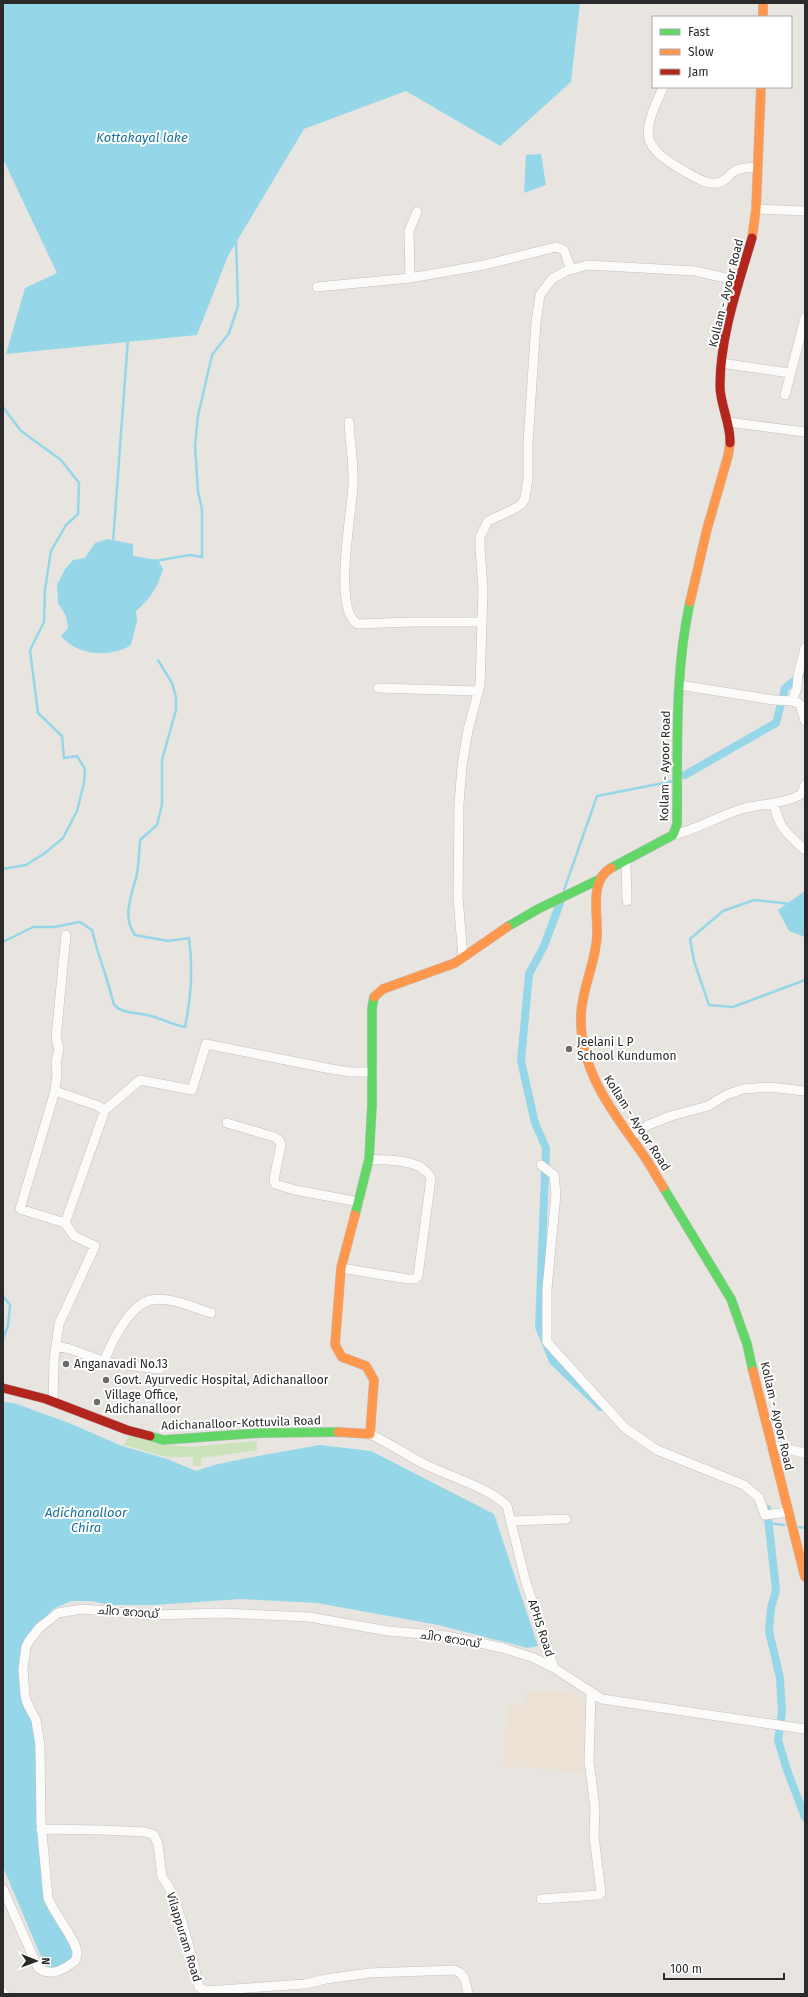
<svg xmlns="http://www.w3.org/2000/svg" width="808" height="1997" font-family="'Fira Sans','Noto Sans Malayalam',sans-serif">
	<rect width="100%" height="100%" fill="#e8e4e0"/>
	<!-- education -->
	<path fill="#ebe2d5" d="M528,1691L571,1692L587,1705L585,1773L503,1765L509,1705L524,1704Z"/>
	<!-- green -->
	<path fill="#cce2ba" d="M129,1435L160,1444L191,1447L257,1441V1450L201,1458V1466H193V1457H167L124,1445Z"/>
	<!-- water -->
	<path fill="#95d7e8" d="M3,3H580L571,82L500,146L406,91L304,129L228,256L197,335L6,354L25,288L57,273L3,159Z
		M541,154L546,185L524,193L526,155Z
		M107,539L133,544V556L158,560L163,569C158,587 150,599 136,611L137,621L131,645C111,658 77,656 61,636L68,628L66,616L58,603L57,585L65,569L73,560L85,558L95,543Z
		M805,891V937L789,931L778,910Z
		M3,1402L14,1403L69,1423L122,1446L167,1459L196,1471L214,1465L247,1458L320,1445L371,1451L494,1514L538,1646L528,1648L438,1625L317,1603L241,1599L155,1605H110L91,1601H71L53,1609L31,1634L21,1655L35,1726L45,1899L75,1952L70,1961L52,1969L45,1966L3,1867Z"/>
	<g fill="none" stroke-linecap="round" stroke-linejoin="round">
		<!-- stream -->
		<path stroke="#95d7e8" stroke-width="2.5" d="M3,407L21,431L61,460L79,483L78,514L66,525L51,551L45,589L44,622L30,650L38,713L62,736L64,758L77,756L85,769L84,783L77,811L63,838L45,853L26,865L3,869
			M113,542L128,339
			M155,561L190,555L202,557V509L198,492L195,446L198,416L212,355L229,333L238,306L236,239
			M564,890L597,796L674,781
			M791,904L754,900L723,911L690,939L694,961L709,1005L733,1007L805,980
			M3,942L33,927H54L80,922L92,930C98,956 108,979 114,1005C124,1015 139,1012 151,1016C162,1019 173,1025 185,1027C191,998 193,967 189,938L168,941L135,935C122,917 131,897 136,878C139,866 139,852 140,840L157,825L162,805V760L176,710V697L172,683L158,660
			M3,1296L10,1305L8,1326L3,1339
			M768,1523L784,1525
			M799,1527L805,1528"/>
		<!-- canal -->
		<path stroke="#95d7e8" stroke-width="8" d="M685,775L776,723L785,688L805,672
			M560,903L544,946L529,974L521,1061L535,1123L546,1148L539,1327L553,1361L601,1407
			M767,1509L776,1590L771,1608L769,1631L780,1678L782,1713L778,1740L787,1770L805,1817"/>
		<defs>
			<path id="street" d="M663,87C644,132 636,144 684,171C693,176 706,185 717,183C725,182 727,177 732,173C740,167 749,167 758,168
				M756,209L805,211
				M410,278L409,231L417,212
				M317,287L410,278L484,265L556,247L564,250L571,270
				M721,363L790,373
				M785,395L805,318
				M349,422C350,443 354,464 353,486C352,512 332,611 358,624L412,622H481
				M728,422L805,432
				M679,685L774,700L792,701L800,704L805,721
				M378,688L479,691
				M792,701L797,688L798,675L805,648
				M774,804C779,828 787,834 805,850
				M673,835C698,829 720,815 745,808C762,804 780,804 796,797C802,795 803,791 805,785
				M626,861L627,901
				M463,957L458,898L459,804L462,766L468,730L480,685L483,589L480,547V537L488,521L512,510L522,504L525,498L528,478V443L536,322L540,295L552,279L566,271L588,265L695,271L739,281
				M55,1091L20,1209L65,1223
				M105,1110L140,1080L192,1090L206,1044L331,1069L351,1072H372
				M227,1123L274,1137L279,1140L281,1145L274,1179L275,1184L295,1190L359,1202
				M630,1137L648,1125L671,1116L708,1106L726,1095L743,1089L769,1087L805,1091
				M541,1165L554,1175L556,1194L547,1289V1342L625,1428L657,1450L744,1485L759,1498L765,1515L788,1512
				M341,1268L408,1279H415L418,1276L431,1178C421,1158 389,1161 369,1159
				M56,1346L70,1349L108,1363L160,1369
				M104,1362C111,1343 129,1305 151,1300C170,1296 194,1308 211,1313
				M53,1401L54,1360L59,1324L95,1246L74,1236L65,1223L105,1110L98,1106L55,1091L57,1073L56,1062L59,1049L56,1038L66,935
				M370,1434C389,1443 406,1455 424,1464C448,1476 490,1488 507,1506L525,1579L554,1668L602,1699L805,1729
				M771,1445L805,1453
				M511,1521L566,1519
				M41,1829L102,1830L146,1832L154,1835L158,1844L162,1877C176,1891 194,1964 199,1987L206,1991L305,1984L326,1979L369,1973L454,1970C466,1974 466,1983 468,1994
				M3,1889L38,1968C52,1977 63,1970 75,1961C76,1959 77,1954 77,1952C75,1938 54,1914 48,1898L41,1822L40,1745L36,1720L27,1703L25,1695L23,1669L26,1647L29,1641L39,1628L58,1613L82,1609L153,1615L220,1613L309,1617L388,1631L447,1636L503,1648L534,1658L554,1668
				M541,1899L599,1895L601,1893L594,1836L595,1808L589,1761L591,1694
				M3,1992L4,1994"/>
			<path id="fast" d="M611,868L673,835L677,824C678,750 674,674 690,602
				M507,927L538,909L598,880
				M663,1187L731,1299L747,1344L753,1371
				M355,1215L369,1159L372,1105V1008L374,997
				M150,1436L163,1440L261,1433L338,1432"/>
			<path id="slow" d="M763,3V17
				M752,238L756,209L761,87
				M690,602L707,529L728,456L730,443
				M611,868C589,880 598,914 597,935C596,963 582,987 581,1015C579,1070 612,1111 642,1153C650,1164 656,1176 663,1187
				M374,997L383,989L455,963L507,927
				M753,1371L805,1577
				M338,1432L370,1434L374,1380L366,1366L342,1357L335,1345L341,1268L355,1215"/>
			<path id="jam" d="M730,443C731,424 720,405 720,386C720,336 738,286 752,238
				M3,1388L46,1399L127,1430L150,1436"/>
		</defs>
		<!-- street casing -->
		<use href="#street" stroke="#c2c0c1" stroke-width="10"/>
		<!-- fast casing -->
		<use href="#fast" stroke="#c2c0c1" stroke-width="10"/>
		<!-- slow casing -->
		<use href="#slow" stroke="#c2c0c1" stroke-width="10"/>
		<!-- jam casing -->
		<use href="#jam" stroke="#c2c0c1" stroke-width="10"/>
		<!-- street -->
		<use href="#street" stroke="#fcfbfa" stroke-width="9"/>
		<!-- fast -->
		<use href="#fast" stroke="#63d668" stroke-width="9"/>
		<!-- slow -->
		<use href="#slow" stroke="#ff974d" stroke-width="9"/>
		<!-- jam -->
		<use href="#jam" stroke="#b3261e" stroke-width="9"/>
	</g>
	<!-- markers -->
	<g fill="#6c6b6a" stroke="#fff" stroke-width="1.5">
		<circle cx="569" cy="1049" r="4"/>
		<circle cx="66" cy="1364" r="4"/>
		<circle cx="106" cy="1380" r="4"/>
		<circle cx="97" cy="1402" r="4"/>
	</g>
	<g text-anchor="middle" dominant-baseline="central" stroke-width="4" stroke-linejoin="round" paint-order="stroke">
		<!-- street labels -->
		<g font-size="12" fill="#2a2a2a" stroke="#fff">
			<text transform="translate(726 293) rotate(-76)">Kollam - Ayoor Road</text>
			<text transform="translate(665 766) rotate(-89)">Kollam - Ayoor Road</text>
			<text transform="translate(637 1123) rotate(57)">Kollam - Ayoor Road</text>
			<text transform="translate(777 1416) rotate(77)">Kollam - Ayoor Road</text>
			<text transform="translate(241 1423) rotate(-2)">Adichanalloor-Kottuvila Road</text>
			<text transform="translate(128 1612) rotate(4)">ചിറ റോഡ്</text>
			<text transform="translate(541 1628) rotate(72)">APHS Road</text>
			<text transform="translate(450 1639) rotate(9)">ചിറ റോഡ്</text>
			<text transform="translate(184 1937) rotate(73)">Vilappuram Road</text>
		</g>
		<!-- poi labels -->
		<g font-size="12" fill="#2a2a2a" stroke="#fff" text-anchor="start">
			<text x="577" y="1042">Jeelani L P<tspan x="577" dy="14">School Kundumon</tspan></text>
			<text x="74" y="1364">Anganavadi No.13</text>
			<text x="114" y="1380">Govt. Ayurvedic Hospital, Adichanalloor</text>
			<text x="105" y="1395">Village Office,<tspan x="105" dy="14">Adichanalloor</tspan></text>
		</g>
		<!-- water labels -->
		<g font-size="13" font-style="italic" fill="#117197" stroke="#fff">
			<text x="142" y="137">Kottakayal lake</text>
			<text x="86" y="1512">Adichanalloor<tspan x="86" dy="15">Chira</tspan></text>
		</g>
	</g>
	<!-- border -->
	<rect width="808" height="1997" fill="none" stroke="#2a2a2a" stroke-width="8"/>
	<!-- legend -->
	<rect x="652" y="16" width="140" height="72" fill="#ffffff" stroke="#aaaaaa"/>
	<rect x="660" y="29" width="20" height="6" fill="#63d668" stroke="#aaaaaa"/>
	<text x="688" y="36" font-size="12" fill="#2a2a2a">Fast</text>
	<rect x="660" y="49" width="20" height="6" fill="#ff974d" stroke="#aaaaaa"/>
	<text x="688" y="56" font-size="12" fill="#2a2a2a">Slow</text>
	<rect x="660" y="69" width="20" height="6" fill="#b3261e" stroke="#aaaaaa"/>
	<text x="688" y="76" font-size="12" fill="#2a2a2a">Jam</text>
	<!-- north arrow -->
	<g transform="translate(36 1961) rotate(91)" stroke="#ffffff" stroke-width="3" paint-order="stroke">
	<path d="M0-3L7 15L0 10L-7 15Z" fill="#2a2a2a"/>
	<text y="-6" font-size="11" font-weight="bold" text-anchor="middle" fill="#2a2a2a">N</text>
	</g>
	<!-- scale -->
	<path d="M664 1973v6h120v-6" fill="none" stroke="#2a2a2a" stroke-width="2"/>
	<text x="670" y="1973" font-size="12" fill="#2a2a2a" stroke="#ffffff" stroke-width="3" paint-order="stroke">100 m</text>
</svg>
